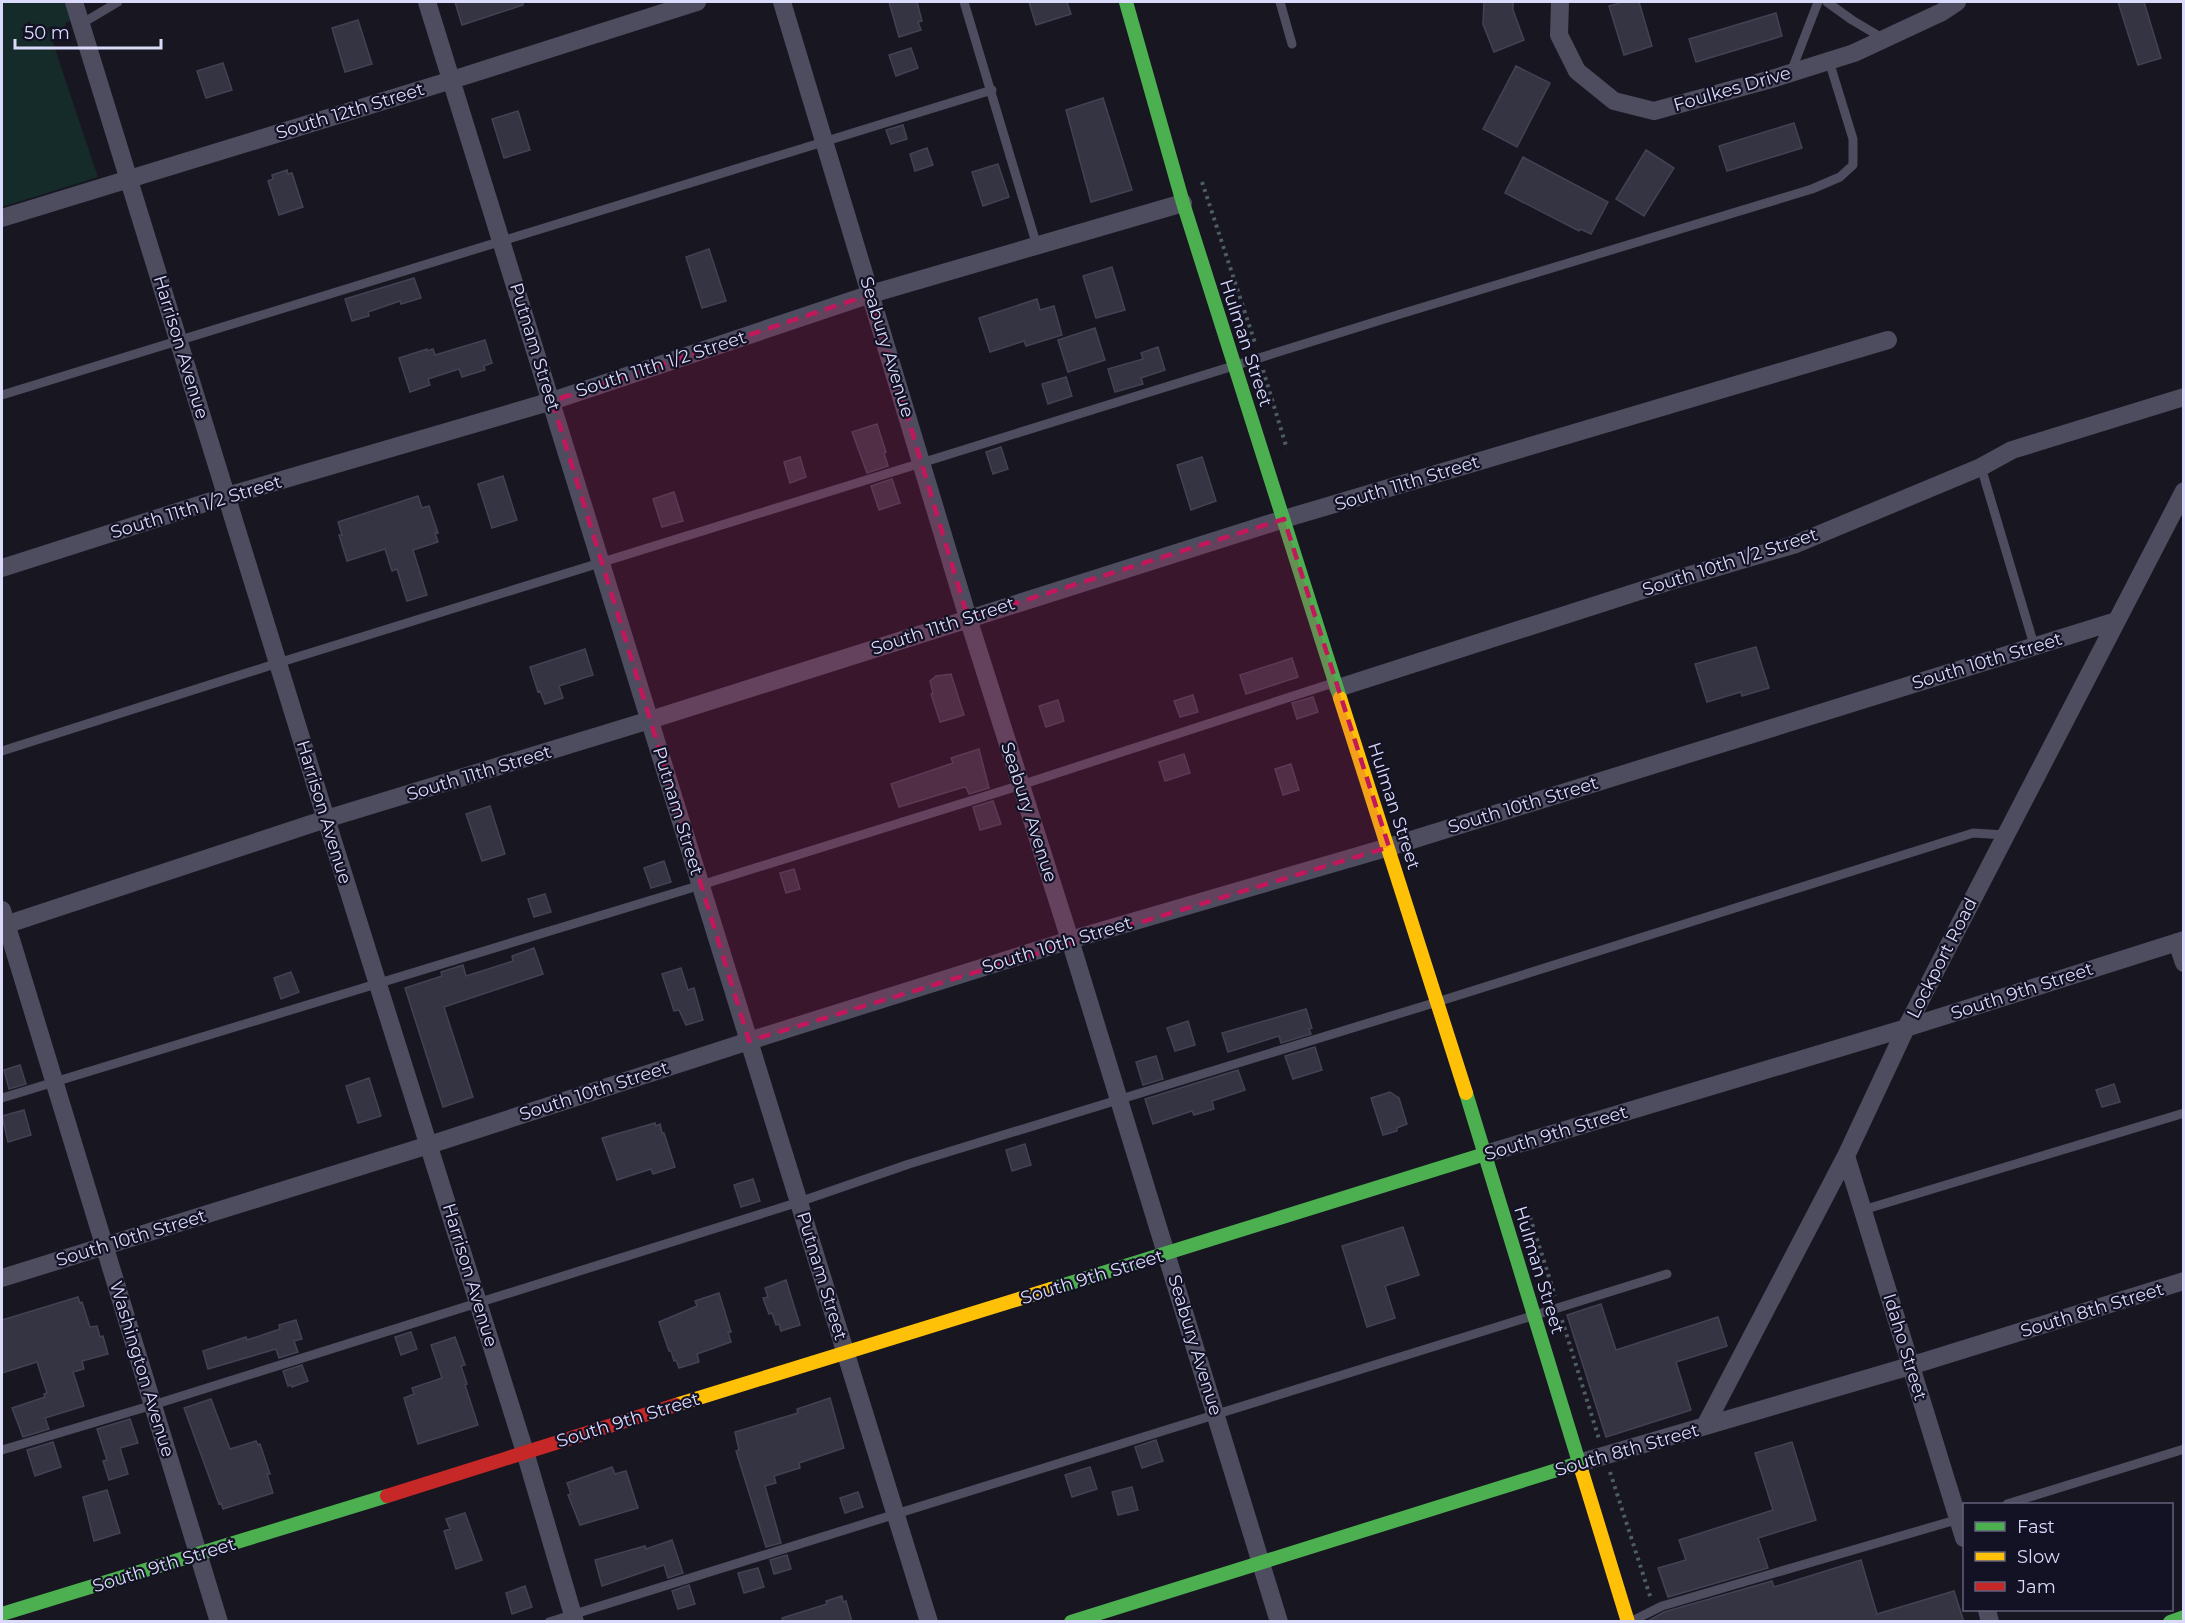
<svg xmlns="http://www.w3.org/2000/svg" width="2185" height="1623" font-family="Montserrat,sans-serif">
	<rect width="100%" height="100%" fill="#171621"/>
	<!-- green -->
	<path fill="#152b29" d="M2,2H70L74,20L66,22L65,30L56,31L53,26L48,28L98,177L2,207Z"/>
	<!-- building -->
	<path fill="#353442" stroke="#434254" stroke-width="1.5" d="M455,2H523V5L462,25Z
		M889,2H917L922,21L918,22L921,30L899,37Z
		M1029,2H1067L1071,14L1036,25Z
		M1484,2H1513V10L1524,40L1494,52L1483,24Z
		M1623,2H1639L1652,46L1624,55L1609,6Z
		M2118,2H2144L2161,58L2138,65Z
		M1776,13L1782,36L1696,62L1689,39Z
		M358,20L372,64L345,72L332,28Z
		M911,48L918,68L896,76L889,55Z
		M223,63L232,90L206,98L197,71Z
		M1516,66L1550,83L1517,147L1483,129Z
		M1103,98L1132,190L1091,202L1066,110Z
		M518,111L530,150L504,158L492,119Z
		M1794,123L1802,148L1727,171L1719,146Z
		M903,125L907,139L891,144L886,130Z
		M927,148L933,165L915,171L910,154Z
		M1646,150L1674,168L1644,216L1616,199Z
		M1523,157L1608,202L1591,234L1580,229L1579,231L1505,193Z
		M998,164L1009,197L983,206L972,172Z
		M287,170L288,174L292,173L303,207L279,215L268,181L273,179L272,175Z
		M709,249L726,301L702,308L686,257Z
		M1112,267L1125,310L1096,318L1083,276Z
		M414,278L421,298L401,304L400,301L368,312L369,316L352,321L345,299Z
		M1037,299L1040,310L1054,306L1062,335L1026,346L1024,341L990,352L979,318Z
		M1095,328L1105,360L1068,372L1058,340Z
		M485,340L492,363L484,366L485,370L462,377L459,369L428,379L430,385L410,392L399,358L427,349V351L433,349L435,355Z
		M1158,347L1165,370L1141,378L1143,384L1115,392L1108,369L1143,359L1141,353Z
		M1066,377L1072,396L1048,404L1042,384Z
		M877,424L886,452L884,453L888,466L867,473L852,432Z
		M1001,447L1008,469L993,474L986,452Z
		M800,457L806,477L790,483L784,462Z
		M1202,457L1216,501L1191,510L1177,465Z
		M503,476L517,520L492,528L478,484Z
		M892,479L900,503L879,510L871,486Z
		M674,492L683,521L662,527L653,499Z
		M418,496L422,508L429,506L438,533H435L438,542L413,550L427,595L407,601L397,569L392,571L385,549L347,561L339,535H342L338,522Z
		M1756,647L1769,688L1742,696L1741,692L1707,702L1695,664Z
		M585,649L593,675L559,686L563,698L545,704L540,691L538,692L530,667Z
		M1292,658L1298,677L1246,694L1240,675Z
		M951,674L964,715L940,722L931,694L933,693L930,681L936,676Z
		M1193,695L1198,712L1180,717L1174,701Z
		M1313,697L1318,712L1297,719L1292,703Z
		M1058,700L1064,721L1046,727L1039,706Z
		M979,749L989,788L969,794L966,787L961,788L899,807L891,784L953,763L951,758Z
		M1184,754L1190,773L1165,781L1159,762Z
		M1291,764L1299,790L1283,795L1275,769Z
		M993,801L1001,824L980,830L973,807Z
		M490,806L505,854L482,861L466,814Z
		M664,861L671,882L651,888L644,868Z
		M794,869L800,889L786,893L780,873Z
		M545,894L551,912L534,917L528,899Z
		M534,948L543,974L444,1007L473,1097L443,1107L405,988L442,976L441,972L463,965L466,976L513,961L512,956Z
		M681,968L688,990L694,988L703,1020L686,1025L679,1010L674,1011L662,974Z
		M291,972L299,992L281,999L274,978Z
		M1306,1009L1312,1028L1309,1029L1311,1034L1281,1043L1279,1036L1228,1052L1222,1033Z
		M1188,1021L1195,1045L1175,1051L1167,1028Z
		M1315,1047L1322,1070L1293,1079L1285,1056Z
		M1156,1056L1163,1079L1143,1085L1136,1062Z
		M20,1065L26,1084L9,1089L4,1070Z
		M1238,1070L1245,1090L1212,1101L1214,1109L1194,1115L1192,1111L1153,1124L1145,1099Z
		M369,1078L381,1116L358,1123L346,1086Z
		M2114,1084L2120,1102L2102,1107L2096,1090Z
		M1390,1092L1399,1098L1407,1124L1397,1128V1131L1383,1135L1371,1098Z
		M24,1110L31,1135L8,1142L2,1116Z
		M655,1123L656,1126L660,1124L662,1133H664L675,1167L653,1174L651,1169L617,1180L602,1138Z
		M1025,1144L1031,1165L1012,1171L1006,1150Z
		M753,1179L760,1201L741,1207L734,1185Z
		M1403,1227L1419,1275L1385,1286L1395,1318L1367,1327L1342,1246Z
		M786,1280L800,1325L781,1331L779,1324L776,1325L772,1313L769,1314L763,1298L768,1297L765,1288Z
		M719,1293L731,1332H728L731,1342L697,1354L699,1362L679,1368L676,1360L674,1361L671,1351H669L659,1322L697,1306L695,1301Z
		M78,1297L80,1303L82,1302L90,1327L97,1326L100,1337L103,1336L108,1354L82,1361L84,1369L73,1372L84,1406L45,1418L49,1429L23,1437L12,1408L45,1397L44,1394L47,1393L37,1362L2,1373V1320Z
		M1601,1304L1616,1350L1718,1317L1727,1346L1676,1362L1691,1410L1606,1437L1567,1315Z
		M296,1320L302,1339L294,1341L298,1352L279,1358L276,1349L208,1369L203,1351L246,1337L247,1340L280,1329L279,1325Z
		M411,1332L417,1349L401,1355L395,1337Z
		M455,1337L465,1365L461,1366L467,1384L465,1385L478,1425L418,1444L404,1398L414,1394L412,1388L442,1378L431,1345Z
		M302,1365L308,1381L292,1387L291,1385L288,1386L283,1371Z
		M830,1398L844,1448L799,1463L800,1468L774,1476L776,1483L765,1486L781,1543L766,1547L736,1451L739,1450L735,1432L798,1413L797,1409Z
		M211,1399L230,1449L256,1441L258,1445L260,1444L270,1474H267L273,1493L223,1509L221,1503L219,1504L184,1408Z
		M130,1419L138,1443L120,1448L128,1474L109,1480L103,1461L107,1460L97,1429Z
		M1156,1440L1163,1461L1142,1468L1135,1447Z
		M53,1442L61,1467L35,1476L27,1450Z
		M1792,1442L1816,1520L1758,1538L1768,1568L1668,1597L1658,1568L1686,1560L1679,1540L1773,1510L1755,1453Z
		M612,1467L615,1474L626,1471L638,1508L580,1525L568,1495L571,1494L567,1483Z
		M1090,1467L1097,1489L1072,1497L1065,1475Z
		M1132,1487L1138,1510L1118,1515L1112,1492Z
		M107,1490L120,1533L94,1541L83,1497Z
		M858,1492L863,1507L845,1513L840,1498Z
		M465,1513L482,1560L456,1569L444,1531L450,1529L446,1519Z
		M672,1540L683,1573L668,1578L664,1565L602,1586L595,1560L645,1546L646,1549Z
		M787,1555L791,1569L774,1574L770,1560Z
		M1861,1560L1877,1614L1954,1591L1964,1622H1646L1664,1612L1772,1581L1774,1587Z
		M758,1568L764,1587L744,1593L738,1573Z
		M689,1585L695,1604L678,1609L672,1591Z
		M525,1586L532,1607L512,1614L506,1593Z
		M842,1596L843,1602L846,1601L852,1622H783L782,1618L827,1604L826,1601Z"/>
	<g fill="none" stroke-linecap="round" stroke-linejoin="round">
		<!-- path -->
		<path stroke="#4d5c65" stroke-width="4" stroke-dasharray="3 4.5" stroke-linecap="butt" d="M1202,182L1256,346
			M1263,370L1287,449
			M1530,1217L1555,1296
			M1562,1320L1599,1439
			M1610,1472L1651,1599"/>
		<!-- lane -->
		<path stroke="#4d4d5f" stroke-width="9" d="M964,2L1037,246
			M1280,2L1292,44
			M1827,2L1852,20L1884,39
			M81,24L118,2
			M1791,72L1818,2
			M2,395L992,90
			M1981,467L2034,645
			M2,751L278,663L1394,316L1812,189L1840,177L1853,165V139L1829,61
			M2,1098L701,885L1021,785L1333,683
			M1863,1210L2184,1113
			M2,1450L153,1405L799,1202L909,1164L1437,1002L1973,833L2005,835
			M2007,1504L2184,1449
			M549,1622L1667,1274
			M1630,1622L1662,1606L1959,1519"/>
		<!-- street -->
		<path stroke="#4d4d5f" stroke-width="18" d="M74,2L326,819L525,1452L575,1622
			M427,2L929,1622
			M782,2L968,618L1070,940L1279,1622
			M1560,2L1559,35L1577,71L1614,101L1654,111L1775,78L1854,53L1942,12L1957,2
			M2,218L452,80L697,2
			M2,568L227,496L552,401L871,294L1183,203
			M1338,688L1677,579L1796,544L1981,467L2012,450L2184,397
			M2,910L219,1622
			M2,926L326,819L650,720L1284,519L1888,340
			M2177,942L2184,963
			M1485,1154L1906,1028L2184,940
			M1846,1156L1964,1538
			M2,1278L429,1145L749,1041L1070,940L1389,847L2116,621
			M1705,1426L1846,1156L1906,1028L2184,491
			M1579,1463L1910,1366L2184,1281
			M1987,1610L1990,1622"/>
		<!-- fast -->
		<path stroke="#4caf50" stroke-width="14" d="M1126,2L1183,203L1340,698
			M1466,1093L1582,1472
			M1051,1289L1485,1154
			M2,1614L387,1496
			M1071,1622L1579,1463
			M2170,1622L2184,1617"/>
		<!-- slow -->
		<path stroke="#ffc107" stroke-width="14" d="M1340,698L1466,1093
			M676,1405L1051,1289
			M1582,1472L1628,1622"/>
		<!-- jam -->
		<path stroke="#c62828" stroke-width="14" d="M387,1496L676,1405"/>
	</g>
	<!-- marked area -->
	<path fill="#c2185b" fill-opacity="0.2" stroke="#c2185b" stroke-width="4.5" stroke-dasharray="12 8" stroke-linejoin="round" d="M871,294L968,618L1284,519L1389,847L749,1041L552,401Z"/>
	<g text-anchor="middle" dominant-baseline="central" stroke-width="4.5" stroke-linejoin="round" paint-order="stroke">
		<!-- street labels -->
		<g font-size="18" fill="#dadafb" stroke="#131225">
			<text transform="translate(1732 89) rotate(-16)">Foulkes Drive</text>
			<text transform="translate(350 111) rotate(-17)">South 12th Street</text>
			<text transform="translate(1246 343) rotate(72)">Hulman Street</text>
			<text transform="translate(181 347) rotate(73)">Harrison Avenue</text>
			<text transform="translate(535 347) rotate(73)">Putnam Street</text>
			<text transform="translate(887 347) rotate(73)">Seabury Avenue</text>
			<text transform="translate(661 364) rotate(-18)">South 11th 1/2 Street</text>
			<text transform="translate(1407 483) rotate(-17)">South 11th Street</text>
			<text transform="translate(196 507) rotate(-17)">South 11th 1/2 Street</text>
			<text transform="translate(1730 562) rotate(-18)">South 10th 1/2 Street</text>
			<text transform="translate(943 626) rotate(-18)">South 11th Street</text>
			<text transform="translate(1987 661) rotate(-17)">South 10th Street</text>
			<text transform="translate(479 773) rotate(-17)">South 11th Street</text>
			<text transform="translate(1523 805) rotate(-17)">South 10th Street</text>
			<text transform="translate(1394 806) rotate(72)">Hulman Street</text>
			<text transform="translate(678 811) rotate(73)">Putnam Street</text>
			<text transform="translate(324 812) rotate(73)">Harrison Avenue</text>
			<text transform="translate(1029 812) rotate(72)">Seabury Avenue</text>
			<text transform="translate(1057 945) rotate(-17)">South 10th Street</text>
			<text transform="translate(1942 958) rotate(-63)">Lockport Road</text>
			<text transform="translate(2022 991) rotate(-18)">South 9th Street</text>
			<text transform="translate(594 1091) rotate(-18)">South 10th Street</text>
			<text transform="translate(1556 1133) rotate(-17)">South 9th Street</text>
			<text transform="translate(131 1238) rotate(-17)">South 10th Street</text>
			<text transform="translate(1539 1270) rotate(73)">Hulman Street</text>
			<text transform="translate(470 1275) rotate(73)">Harrison Avenue</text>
			<text transform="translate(822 1276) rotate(73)">Putnam Street</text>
			<text transform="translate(1092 1277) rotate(-17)">South 9th Street</text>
			<text transform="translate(2092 1310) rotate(-17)">South 8th Street</text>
			<text transform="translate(1195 1345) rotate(73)">Seabury Avenue</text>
			<text transform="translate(1905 1347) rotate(73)">Idaho Street</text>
			<text transform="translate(142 1369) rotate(73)">Washington Avenue</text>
			<text transform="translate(628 1420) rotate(-17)">South 9th Street</text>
			<text transform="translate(1627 1450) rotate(-16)">South 8th Street</text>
			<text transform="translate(164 1565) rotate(-17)">South 9th Street</text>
		</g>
	</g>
	<!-- border -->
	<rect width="2185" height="1623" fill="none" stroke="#dadafb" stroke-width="6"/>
	<!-- legend -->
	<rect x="1963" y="1503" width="210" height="108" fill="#131225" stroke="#63627b" stroke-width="1.5"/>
	<rect x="1975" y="1522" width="30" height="9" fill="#4caf50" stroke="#63627b" stroke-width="1.5"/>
	<text x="2017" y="1533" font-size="18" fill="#dadafb">Fast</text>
	<rect x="1975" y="1552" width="30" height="9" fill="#ffc107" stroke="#63627b" stroke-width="1.5"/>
	<text x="2017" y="1563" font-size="18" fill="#dadafb">Slow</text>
	<rect x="1975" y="1582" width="30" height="9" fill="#c62828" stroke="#63627b" stroke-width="1.5"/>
	<text x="2017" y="1593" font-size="18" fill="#dadafb">Jam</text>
	<!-- scale -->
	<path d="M15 39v9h146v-9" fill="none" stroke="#dadafb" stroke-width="3"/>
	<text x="24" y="39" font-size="18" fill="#dadafb" stroke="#131225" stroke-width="4.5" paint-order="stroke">50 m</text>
</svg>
